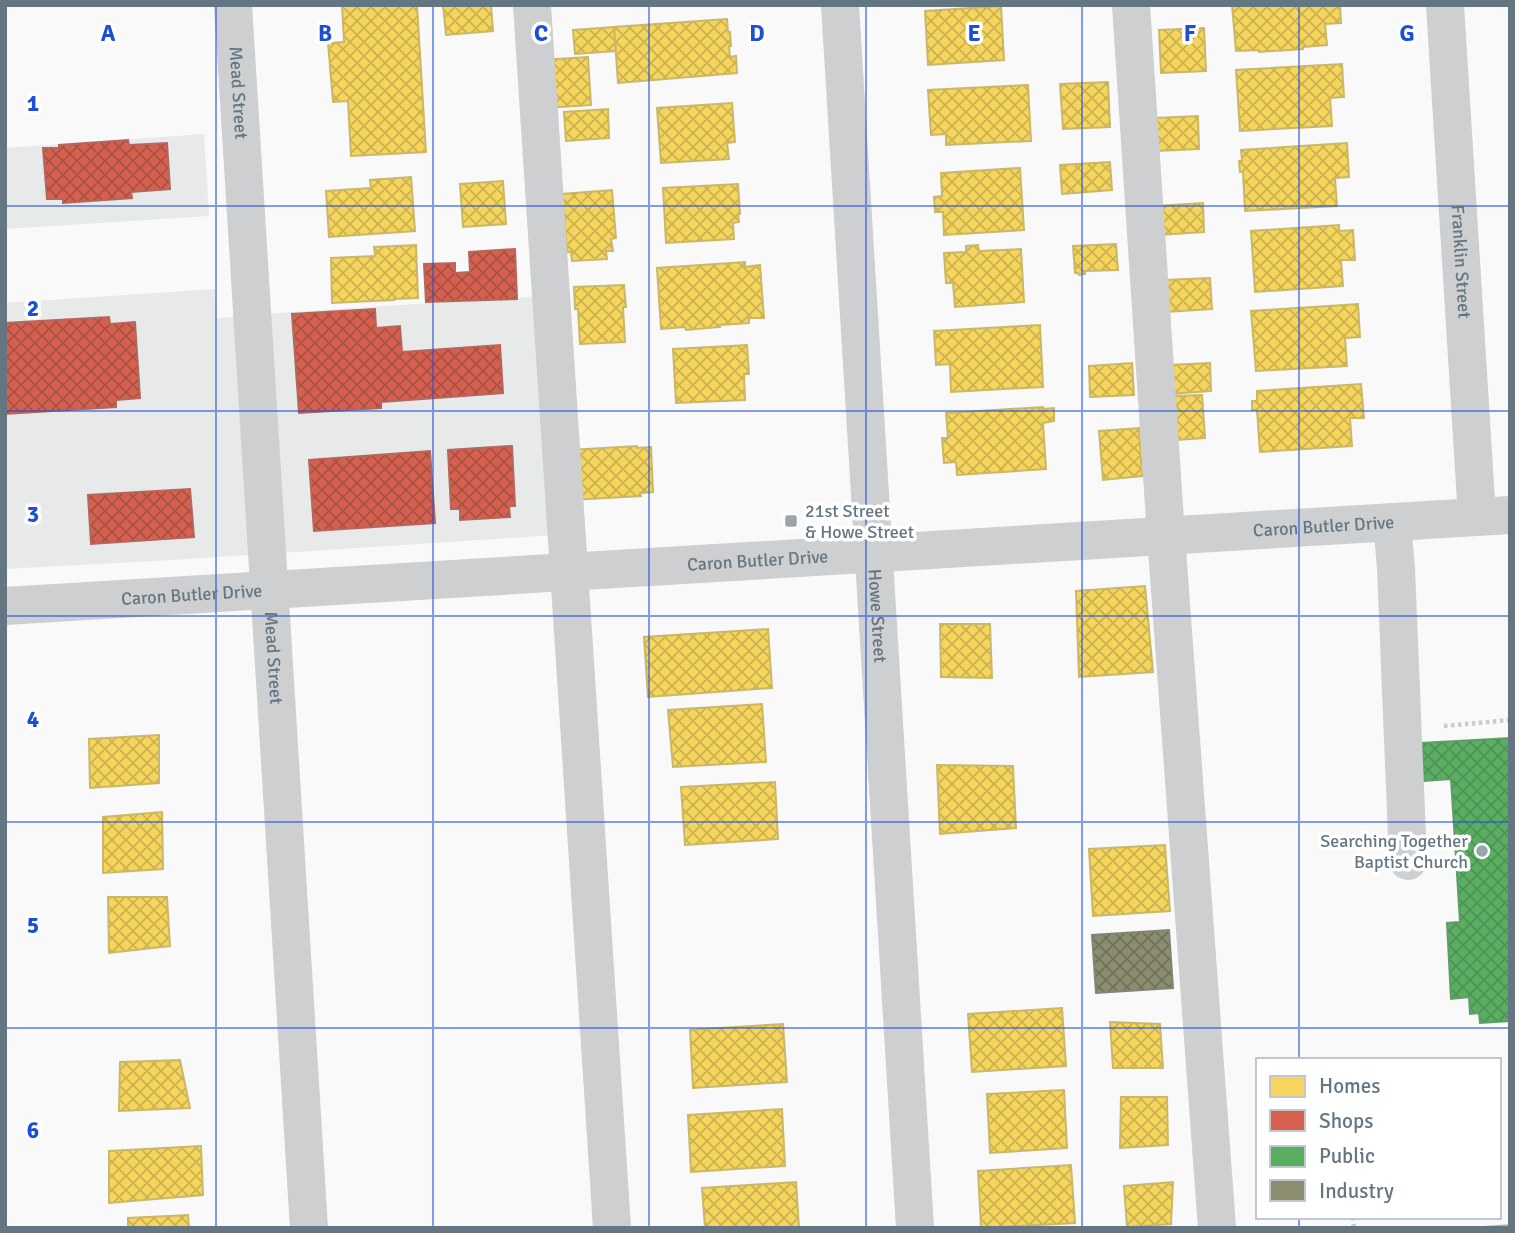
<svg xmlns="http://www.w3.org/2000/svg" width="1515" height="1233" font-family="Signika,sans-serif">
	<defs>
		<pattern id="homes-cross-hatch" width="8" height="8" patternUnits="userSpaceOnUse" patternTransform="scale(1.75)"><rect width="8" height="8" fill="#f6d55c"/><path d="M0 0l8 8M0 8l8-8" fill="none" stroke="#cbb151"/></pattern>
		<pattern id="shops-cross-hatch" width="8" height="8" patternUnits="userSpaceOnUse" patternTransform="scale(1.75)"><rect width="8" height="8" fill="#d6604d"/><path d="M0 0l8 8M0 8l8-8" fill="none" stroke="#a85144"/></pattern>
		<pattern id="public-cross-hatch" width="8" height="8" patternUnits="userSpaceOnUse" patternTransform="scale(1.75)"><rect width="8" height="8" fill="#5aae61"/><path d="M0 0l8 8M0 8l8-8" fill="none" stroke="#4e9255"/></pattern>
		<pattern id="industry-cross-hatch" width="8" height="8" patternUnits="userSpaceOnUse" patternTransform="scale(1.75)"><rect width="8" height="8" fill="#8c8c6e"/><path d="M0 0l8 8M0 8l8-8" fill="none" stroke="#70725c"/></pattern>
	</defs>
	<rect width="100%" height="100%" fill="#f9f9f9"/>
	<!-- built -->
	<path fill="#e8e9e9" d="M204,134L209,216L5,229V148Z
		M215,289L217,318L292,312L543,296L554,535L173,560L5,569V303Z"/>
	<!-- homes -->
	<path fill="url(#homes-cross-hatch)" stroke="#cab868" stroke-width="2" d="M342,5H417L426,152L351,156L348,101L333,102L328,43L344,42Z
		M443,5H491L493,31L446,35Z
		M1232,5H1340L1341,23L1325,24L1327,45L1303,47V49L1259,52V50L1236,51Z
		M1001,6L1004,60L928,65L925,11Z
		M727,19L728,32H730L731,46H729L730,57L736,56L737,73L618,83L614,27Z
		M614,27L616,51L575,54L573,30Z
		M1204,28L1206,71L1161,73L1159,30Z
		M588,57L591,105L544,108L541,60Z
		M1342,64L1344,97L1330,98L1332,126L1240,131L1236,70Z
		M1108,82L1110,127L1063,129L1060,84Z
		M1028,85L1031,141L946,145V134L931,135L928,90Z
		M732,103L735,142L727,143L729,159L661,163L657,108Z
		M608,109L609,138L566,141L564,112Z
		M1198,116L1199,149L1157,151L1155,118Z
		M1347,143L1349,177L1335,178L1337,206L1245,211L1243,172H1240L1239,161H1242L1241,150Z
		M1110,162L1112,190L1062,194L1060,165Z
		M1020,168L1024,230L944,235L943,212H935L934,197L942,196L941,173Z
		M411,177L415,231L329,237L326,191L371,188L370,180Z
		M503,181L506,224L463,227L460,184Z
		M738,184L740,214H738L739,222L733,223L734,239L666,243L663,188Z
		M612,190L616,238L611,239L613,251H606L607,259L572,261L571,252H567L562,194Z
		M1203,203L1204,232L1159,235L1157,206Z
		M1339,225V231L1353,230L1355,260H1341L1343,286L1255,292L1251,231Z
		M1116,244L1118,270L1085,271V274L1079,275L1078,273H1075L1073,246Z
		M416,245L418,298L394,299V300L332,303L331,258L375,256L374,247Z
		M978,245L979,251L1021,249L1024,302L955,307L953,283H946L944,253L966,252V246Z
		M745,262V267L760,265L764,318H749V323L719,325L720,327L686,330L685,327L661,329L657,268Z
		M1210,278L1212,309L1166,312L1165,280Z
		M624,285L626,307H623L625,342L580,344L578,309H575L574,287Z
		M1358,304L1360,337L1345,338L1347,366L1256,371L1251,311Z
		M1040,325L1043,387L951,392L950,364L936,365L934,331Z
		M747,345L749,374H744L745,400L676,403L673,349Z
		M1132,363L1134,395L1090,397L1089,366Z
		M1210,363L1211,391L1169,394L1168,365Z
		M1361,384L1364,418H1350L1352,446L1260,452L1257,410H1252V401H1257V391Z
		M1202,395L1205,438L1176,440L1173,396Z
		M1043,407L1042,409L1054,408V421L1043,423L1046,469L957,475L956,462L944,463L942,438H948L946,413Z
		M1139,428L1142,476L1103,480L1099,431Z
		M637,446V448L651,447L653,492L640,493L641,496L573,500L570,450Z
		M1145,586L1153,672L1079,677L1076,591Z
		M940,624H990L992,678L941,677Z
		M768,629L772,688L648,697L644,637Z
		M762,704L766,762L673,767L668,710Z
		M159,735V783L90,788L89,739Z
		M937,765L1013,766L1016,828L940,834Z
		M775,782L778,839L685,845L681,787Z
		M162,812L163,869L103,873V817Z
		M1165,845L1170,911L1093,916L1089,849Z
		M108,897H167L170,946L109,953Z
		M1062,1008L1066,1066L972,1072L968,1014Z
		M1110,1022L1160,1024L1163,1068H1113Z
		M783,1024L787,1082L693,1088L690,1030Z
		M180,1060L190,1108L119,1111L120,1062Z
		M1064,1090L1067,1148L990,1153L987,1094Z
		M1121,1097H1167L1168,1145L1120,1148Z
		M782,1109L785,1166L691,1172L688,1115Z
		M201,1146L203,1195L109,1203V1151Z
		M1071,1165L1075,1223L981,1228L978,1171Z
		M796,1182L799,1228H705L702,1188Z
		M1173,1182L1171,1224L1127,1227L1124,1186Z
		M188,1215L189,1228H128V1218Z
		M1510,1225V1228H1469Z"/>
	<!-- shops -->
	<path fill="url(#shops-cross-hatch)" stroke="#b4675d" stroke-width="2" d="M128,140L129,145L167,143L170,189L131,192L132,198L63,203V199H47L43,148H59V145Z
		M515,249L517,299L426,302L424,264L455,263V273L470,272L469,252Z
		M375,309L376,328L400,326L402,352L500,345L503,393L381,402V408L299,413L292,314Z
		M109,317L110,324L135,322L140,398L116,400V407L5,414V323Z
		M512,446L515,506H509L510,517L460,520V509H451L448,450Z
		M430,451L435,523L314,531L309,460Z
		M190,489L194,537L91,544L88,495Z"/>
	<!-- public -->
	<path fill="url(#public-cross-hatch)" stroke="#5d9d6b" stroke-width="2" d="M1510,738V1021L1480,1023L1479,1013L1470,1014L1469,997L1451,999L1447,923L1460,922L1451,779L1424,781L1422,743Z"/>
	<!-- industry -->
	<path fill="url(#industry-cross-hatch)" stroke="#808574" stroke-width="2" d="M1169,930L1173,988L1096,993L1092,935Z"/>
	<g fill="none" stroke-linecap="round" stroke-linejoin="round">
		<!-- path -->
		<path stroke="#cbcccd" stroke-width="4.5" stroke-dasharray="3.5 3.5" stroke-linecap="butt" d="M1444,726L1510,720
			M1353,1217L1354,1228"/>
		<!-- minor -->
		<g stroke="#cecfd0" stroke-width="38">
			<path id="s1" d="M233,5L309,1228"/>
			<path d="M532,5L612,1228"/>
			<path id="s2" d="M840,5L915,1228"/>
			<path d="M1131,5L1166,536L1217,1228"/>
			<path id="s3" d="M1445,5L1477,517"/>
			<path d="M1392,522L1396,568L1408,861"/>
			<path id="s4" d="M5,606L1510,515"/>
		</g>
	</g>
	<!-- grid -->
	<path fill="none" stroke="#1d4ed8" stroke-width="2" stroke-opacity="0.55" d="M216,5V1228M433,5V1228M649,5V1228M866,5V1228M1082,5V1228M1299,5V1060M5,206H1510M5,411H1510M5,616H1510M5,822H1510M5,1028H1510M1299,1217V1228"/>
	<!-- markers -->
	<g fill="#99a4ac" stroke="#fff" stroke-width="2.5">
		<rect x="784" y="514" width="14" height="14" rx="3.5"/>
		<circle cx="1482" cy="851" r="7"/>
	</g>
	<g text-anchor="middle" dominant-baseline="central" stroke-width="7" stroke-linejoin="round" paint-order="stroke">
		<!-- street labels -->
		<g font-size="18" fill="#657683" stroke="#fff">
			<text stroke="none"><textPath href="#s1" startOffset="88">Mead Street</textPath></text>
			<text stroke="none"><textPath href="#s3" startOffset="257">Franklin Street</textPath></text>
			<text stroke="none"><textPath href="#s4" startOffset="1321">Caron Butler Drive</textPath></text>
			<text stroke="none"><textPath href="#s4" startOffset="754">Caron Butler Drive</textPath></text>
			<text stroke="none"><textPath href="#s4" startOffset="187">Caron Butler Drive</textPath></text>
			<text stroke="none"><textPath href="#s2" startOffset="612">Howe Street</textPath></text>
			<text stroke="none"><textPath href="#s1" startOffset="654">Mead Street</textPath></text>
		</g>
		<!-- poi labels -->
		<g font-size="18" fill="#657683" stroke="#fff" text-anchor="start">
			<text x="805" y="511">21st Street<tspan x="805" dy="21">&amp; Howe Street</tspan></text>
			<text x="1468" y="841" text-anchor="end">Searching Together<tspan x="1468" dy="21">Baptist Church</tspan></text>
		</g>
	</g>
	<g font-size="23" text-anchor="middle" font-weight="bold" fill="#1d4ed8" stroke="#fff" stroke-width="7" stroke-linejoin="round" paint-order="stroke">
		<text x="108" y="41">A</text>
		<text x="325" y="41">B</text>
		<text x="541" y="41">C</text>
		<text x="757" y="41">D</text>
		<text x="974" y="41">E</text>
		<text x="1190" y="41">F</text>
		<text x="1407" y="41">G</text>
		<text x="33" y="111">1</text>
		<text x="33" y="316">2</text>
		<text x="33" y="522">3</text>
		<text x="33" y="727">4</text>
		<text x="33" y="933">5</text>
		<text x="33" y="1138">6</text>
	</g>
	<!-- border -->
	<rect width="1515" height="1233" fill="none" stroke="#657683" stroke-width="14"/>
	<!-- legend -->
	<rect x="1256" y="1058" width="245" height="161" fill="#ffffff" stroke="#c1c8cd" stroke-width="2"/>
	<rect x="1270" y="1076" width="35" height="21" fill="#f6d55c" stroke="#c1c8cd" stroke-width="2"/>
	<text x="1319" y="1093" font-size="21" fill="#657683">Homes</text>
	<rect x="1270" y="1110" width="35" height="21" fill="#d6604d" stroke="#c1c8cd" stroke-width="2"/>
	<text x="1319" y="1128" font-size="21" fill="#657683">Shops</text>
	<rect x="1270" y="1146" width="35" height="21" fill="#5aae61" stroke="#c1c8cd" stroke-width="2"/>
	<text x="1319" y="1163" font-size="21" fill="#657683">Public</text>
	<rect x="1270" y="1180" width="35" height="21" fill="#8c8c6e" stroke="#c1c8cd" stroke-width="2"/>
	<text x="1319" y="1198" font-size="21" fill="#657683">Industry</text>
</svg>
